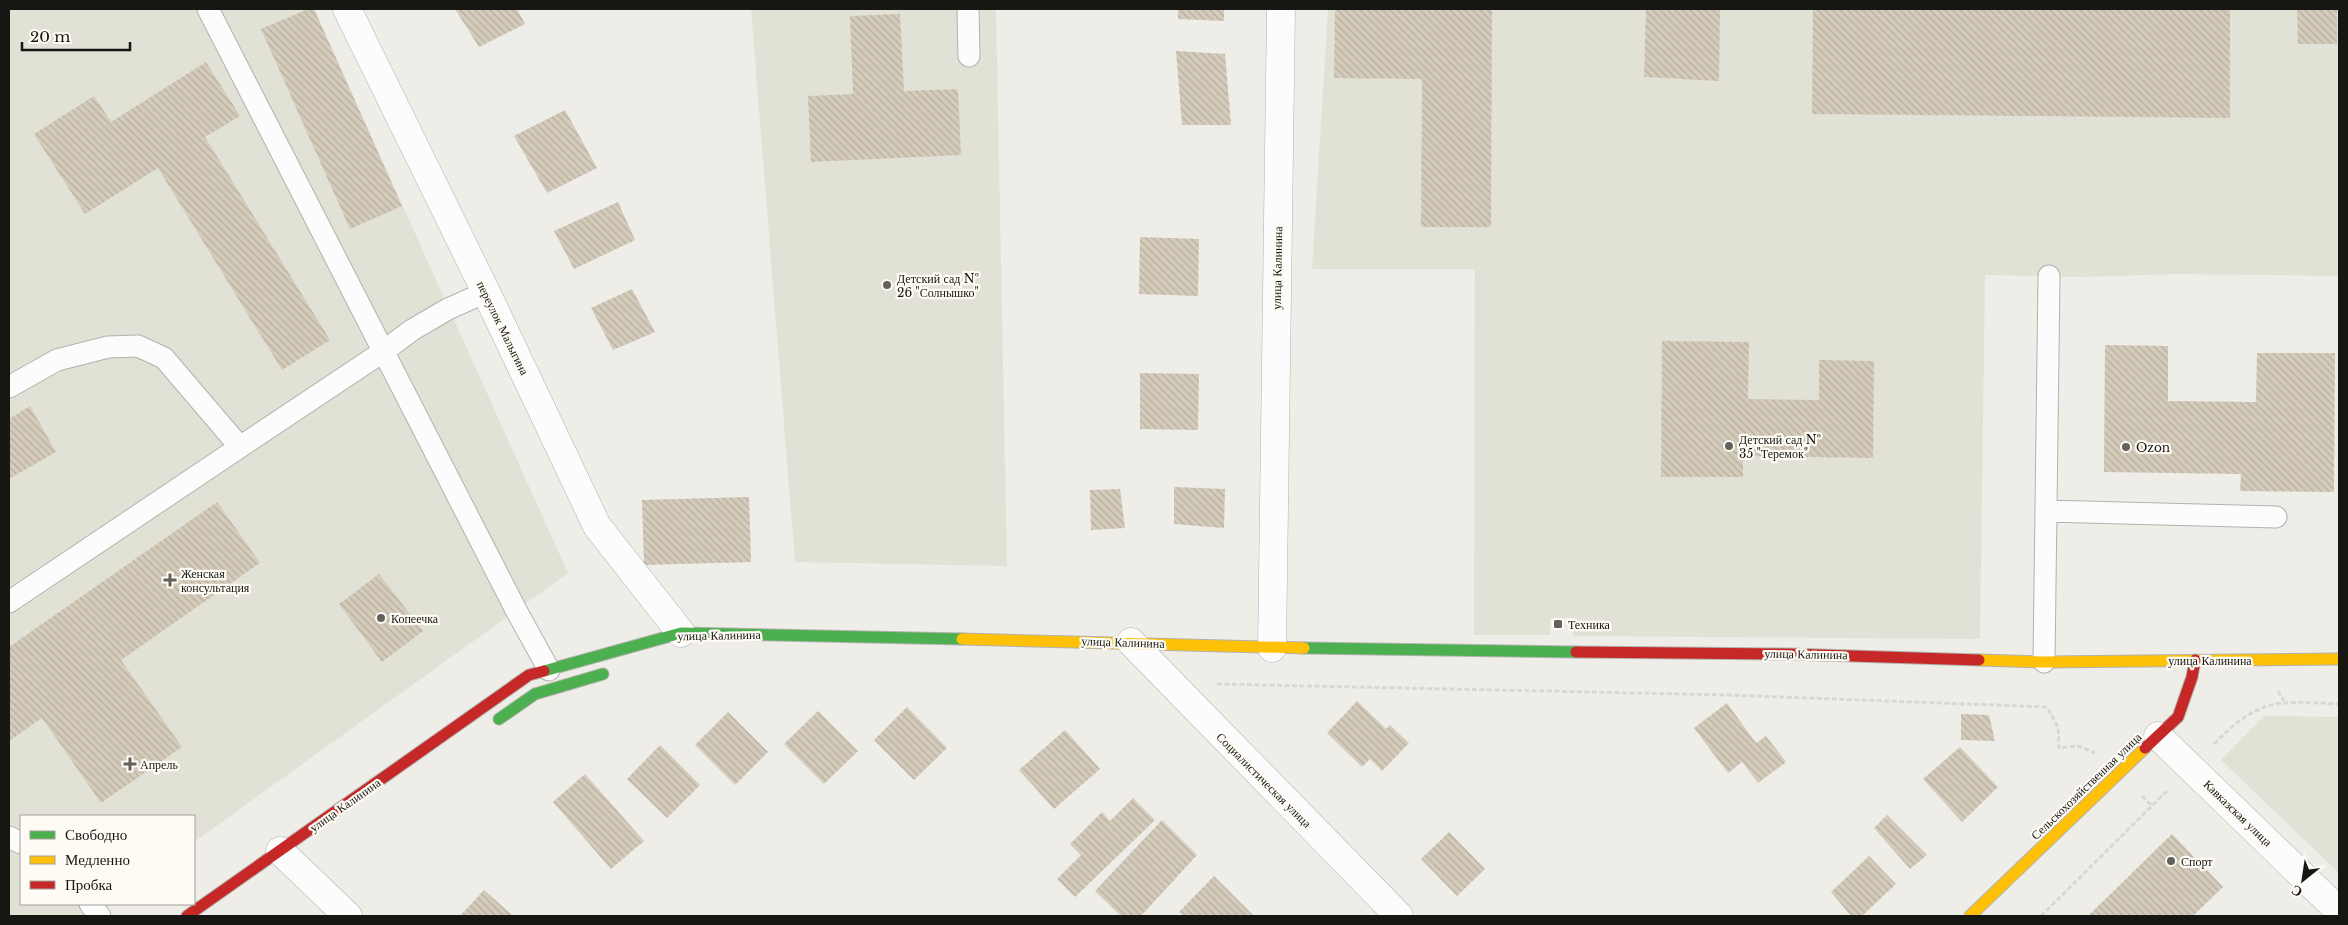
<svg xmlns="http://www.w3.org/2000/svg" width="2348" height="925" font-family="'Libre Baskerville',serif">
	<defs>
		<pattern id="building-back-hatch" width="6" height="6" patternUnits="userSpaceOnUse" patternTransform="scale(1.25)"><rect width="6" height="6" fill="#d4cbbb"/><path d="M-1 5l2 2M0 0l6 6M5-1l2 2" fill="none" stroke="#b5aea0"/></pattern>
	</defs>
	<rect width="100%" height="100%" fill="#eeede8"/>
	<!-- built -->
	<path fill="#e2e1d6" d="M9,9H314L568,573L194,842V816H21V904H108L90,916H9Z
		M751,9H996L1007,566L795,562Z
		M1328,9H2339V276L2176,274L2083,277L1985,275L1980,639L1573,636L1572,618H1550V635H1474L1475,269H1312Z
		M2264,716L2339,717V873L2221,760Z"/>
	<!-- building -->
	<path fill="url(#building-back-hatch)" d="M308,9H314L402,206L350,229L261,29Z
		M455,9H517L525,24L479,47Z
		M1178,9H1224V21L1178,19Z
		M1335,9H1492L1491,227H1421L1422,79L1334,78Z
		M1646,9H1720L1719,81L1644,77Z
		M1813,9H2230V118L1812,114Z
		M2297,9H2337V44H2298Z
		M900,14L904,91L958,89L961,155L811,162L808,96L853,94L850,16Z
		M1176,51L1225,54L1231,125H1182Z
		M206,62L240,116L205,137L330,340L282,370L158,168L85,214L34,134L94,96L111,122Z
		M565,110L597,168L547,193L514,136Z
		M618,202L635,240L574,269L554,231Z
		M1140,237L1199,239L1198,296L1139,294Z
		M632,289L655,332L613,350L591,308Z
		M1662,341L1749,342L1748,399L1819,400V360L1874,361L1873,458L1743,456V477H1661Z
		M2105,345L2168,346V401L2256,402L2257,353H2335L2334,492L2240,491L2241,474L2104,472Z
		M1140,373L1199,374L1198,430L1140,429Z
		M30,406L56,452L9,479V419Z
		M1174,487L1225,489L1224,528L1174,524Z
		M1120,489L1125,528L1091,530L1090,490Z
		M749,497L751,562L644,565L642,500Z
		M217,502L260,563L121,660L182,747L101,803L42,718L9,741V647Z
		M379,574L423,631L382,662L339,604Z
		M1357,701L1386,729L1390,725L1409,743L1382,771L1370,759L1362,767L1327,733Z
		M1727,703L1756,743L1766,736L1786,762L1758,783L1742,762L1728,773L1694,728Z
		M907,707L947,748L914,780L874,740Z
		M818,711L858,751L824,784L784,744Z
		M728,712L768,752L735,785L695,745Z
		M1961,714L1989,715L1995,741L1961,740Z
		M1065,730L1100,769L1054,809L1019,770Z
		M660,745L700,785L667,818L627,779Z
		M1960,747L1998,787L1962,822L1923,779Z
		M585,774L644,841L611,869L553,802Z
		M1133,798L1155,820L1075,897L1057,879L1081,855L1070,844L1102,812L1110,821Z
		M1887,815L1927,855L1910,869L1874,828Z
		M1162,820L1197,855L1141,916H1121L1095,891Z
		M1449,832L1485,869L1457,896L1421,859Z
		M2172,834L2223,887L2193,916H2088Z
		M1869,856L1896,884L1862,916H1851L1831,892Z
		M1214,876L1254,916H1184L1179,912Z
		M484,890L513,916H460Z"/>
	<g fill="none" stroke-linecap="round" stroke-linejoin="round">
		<defs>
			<path id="lane" d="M208,9L516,610L549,670
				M968,9L969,56
				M9,387L57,360L108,347L138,346L164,358L240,447L384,351L412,330L448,309L486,292
				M2046,511L2276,517
				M9,602L240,447
				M2044,662L2049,276
				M9,837L21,843
				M90,904L100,916"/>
			<path id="street" d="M347,9L486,292L597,526L681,633
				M1131,642L1399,916
				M1272,648L1281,9
				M2158,736L2339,911
				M280,851L348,916"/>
			<path id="fast" d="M1304,648L1576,652
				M544,671L681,633L962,639
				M499,719L535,694L603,674"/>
			<path id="slow" d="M962,639L1304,648
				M1979,660L2044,662L2339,659
				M1970,916L2145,748"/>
			<path id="jam" d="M1576,652L1789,654L1979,660
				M2145,748L2178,717L2192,677L2195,660
				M187,916L529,675L544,671"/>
		</defs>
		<!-- lane casing -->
		<use href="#lane" stroke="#b2b2ae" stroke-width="23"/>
		<!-- street casing -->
		<use href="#street" stroke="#b2b2ae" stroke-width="29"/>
		<!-- fast casing -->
		<use href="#fast" stroke="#b2b2ae" stroke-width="13"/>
		<!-- slow casing -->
		<use href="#slow" stroke="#b2b2ae" stroke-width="13"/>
		<!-- jam casing -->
		<use href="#jam" stroke="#b2b2ae" stroke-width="13"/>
		<!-- path -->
		<path stroke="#d7d7d5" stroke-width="3" stroke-dasharray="5 2.5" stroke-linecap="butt" d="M1217,684L1728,695L2047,707L2058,727L2059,748L2078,746L2095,753
			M2278,691L2284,701
			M2214,744C2260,697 2277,701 2339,704
			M2142,796L2152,806
			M2041,916L2168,790"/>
		<!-- lane -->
		<use href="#lane" stroke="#fcfcfc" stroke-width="21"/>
		<!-- street -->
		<use href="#street" stroke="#fcfcfc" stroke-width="28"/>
		<!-- fast -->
		<use href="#fast" stroke="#4caf50" stroke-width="11"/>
		<!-- slow -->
		<use href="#slow" stroke="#ffc107" stroke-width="11"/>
		<!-- jam -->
		<use href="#jam" stroke="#c62828" stroke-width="11"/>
	</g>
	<!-- markers -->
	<g fill="#62615e" stroke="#fdfbf3" stroke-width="2">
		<circle cx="887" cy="285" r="5"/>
		<circle cx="1729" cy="446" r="5"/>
		<circle cx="2126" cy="447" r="5"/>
		<path d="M167.5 572.5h5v5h5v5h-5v5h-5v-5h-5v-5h5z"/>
		<circle cx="381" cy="618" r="5"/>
		<rect x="1553" y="619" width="10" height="10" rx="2.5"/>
		<path d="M127.5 756.5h5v5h5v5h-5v5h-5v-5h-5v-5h5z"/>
		<circle cx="2171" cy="861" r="5"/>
	</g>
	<g text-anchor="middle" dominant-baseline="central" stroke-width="4.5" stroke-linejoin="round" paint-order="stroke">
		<!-- street labels -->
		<g font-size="12" fill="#161613" stroke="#fdfbf3">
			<text transform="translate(1277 268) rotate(-89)">улица Калинина</text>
			<text transform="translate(503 328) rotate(64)">переулок Малыгина</text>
			<text transform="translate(719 635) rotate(-1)">улица Калинина</text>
			<text transform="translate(1123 642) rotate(2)">улица Калинина</text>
			<text transform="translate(1806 654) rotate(1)">улица Калинина</text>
			<text x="2210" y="660">улица Калинина</text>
			<text transform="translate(1264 780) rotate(45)">Социалистическая улица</text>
			<text transform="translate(2086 786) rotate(-44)">Сельскохозяйственная улица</text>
			<text transform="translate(345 805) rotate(-35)">улица Калинина</text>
			<text transform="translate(2238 813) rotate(44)">Кавказская улица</text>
		</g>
		<!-- poi labels -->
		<g font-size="12" fill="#161613" stroke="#fdfbf3" text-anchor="start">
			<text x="897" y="278">Детский сад №<tspan x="897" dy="14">26 "Солнышко"</tspan></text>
			<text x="1739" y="439">Детский сад №<tspan x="1739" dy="14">35 "Теремок"</tspan></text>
			<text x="2136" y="447">Ozon</text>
			<text x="181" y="573">Женская<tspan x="181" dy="14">консультация</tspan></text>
			<text x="391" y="618">Копеечка</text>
			<text x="1568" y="624">Техника</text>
			<text x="140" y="764">Апрель</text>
			<text x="2181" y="861">Спорт</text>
		</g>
	</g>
	<!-- border -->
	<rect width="2348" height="925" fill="none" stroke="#161613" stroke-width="20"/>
	<!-- legend -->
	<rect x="20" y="815" width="175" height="90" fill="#fdfbf3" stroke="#a19f99"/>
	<rect x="30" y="831" width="25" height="8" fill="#4caf50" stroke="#a19f99"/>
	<text x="65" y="840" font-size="15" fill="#161613">Свободно</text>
	<rect x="30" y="856" width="25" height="8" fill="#ffc107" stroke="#a19f99"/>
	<text x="65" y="865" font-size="15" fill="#161613">Медленно</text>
	<rect x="30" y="881" width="25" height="8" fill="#c62828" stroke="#a19f99"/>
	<text x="65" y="890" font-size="15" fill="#161613">Пробка</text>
	<!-- north arrow -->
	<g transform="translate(2303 880) rotate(210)" stroke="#fdfbf3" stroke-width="4" paint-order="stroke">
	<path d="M0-4L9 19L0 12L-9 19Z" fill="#161613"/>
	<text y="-8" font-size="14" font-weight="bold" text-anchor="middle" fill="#161613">С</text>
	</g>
	<!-- scale -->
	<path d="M22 42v8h108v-8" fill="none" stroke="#161613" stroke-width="2.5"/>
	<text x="30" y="42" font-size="15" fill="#161613" stroke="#fdfbf3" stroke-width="4" paint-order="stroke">20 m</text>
</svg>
